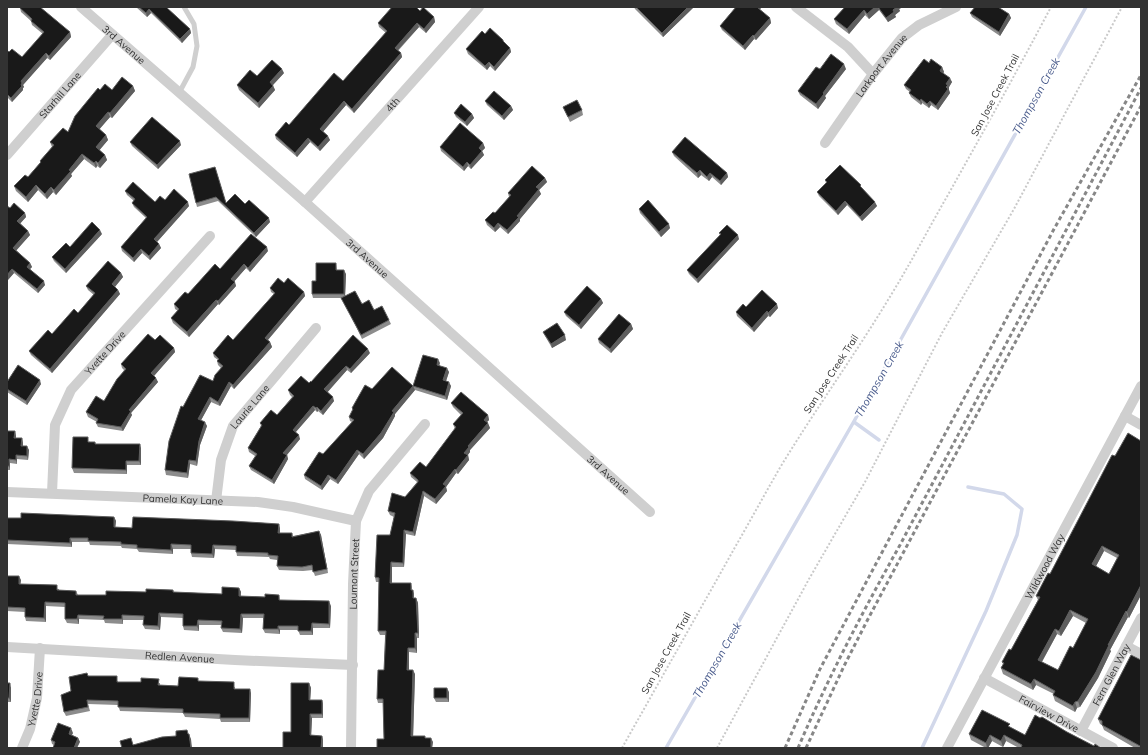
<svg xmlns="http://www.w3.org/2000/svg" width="1148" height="755" font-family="Mulish,sans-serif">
	<rect width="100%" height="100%" fill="#fff"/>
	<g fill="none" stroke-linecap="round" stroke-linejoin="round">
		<!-- stream -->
		<path stroke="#d2d8ea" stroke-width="3.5" d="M854,422L879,440
			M666,748L891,357L1086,7
			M922,748L986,611L1017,535L1022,509L1004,494L968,487"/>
		<!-- path -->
		<path stroke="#c9c9c9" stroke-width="2" stroke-dasharray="2 2" stroke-linecap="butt" d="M622,748L778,471C814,411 855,355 891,295C907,269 921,243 936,216C975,147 1014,77 1051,7
			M717,748L809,579L865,482L942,333L1014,209L1122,7"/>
		<!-- service -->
		<path stroke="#cfcfcf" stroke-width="5" d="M179,93L193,67L197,46L194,24L184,7"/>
		<!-- minor -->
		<g stroke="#cfcfcf" stroke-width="10">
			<path id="s1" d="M81,7L305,202L650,512"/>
			<path d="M796,7L848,47L873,74"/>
			<path id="s2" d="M825,143L873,74L902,38L919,25L956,7"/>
			<path id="s3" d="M7,155L112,35"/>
			<path id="s4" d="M305,202L479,7"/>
			<path d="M1125,416L1141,425"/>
			<path id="s5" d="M7,492L258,502L293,507L356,521"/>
			<path id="s6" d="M52,493L55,425L71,390L210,236"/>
			<path id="s7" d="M216,501L221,460L233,426L316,328"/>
			<path d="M1126,646L1141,654"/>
			<path id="s8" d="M7,647L235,660L353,665"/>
			<path id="s9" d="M984,678L1113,748"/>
			<path id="s10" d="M1081,731L1141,618"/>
			<path id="s11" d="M22,748L30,729L37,698L40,648"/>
			<path id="s12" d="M351,748L353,584L356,521L369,491L425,424"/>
			<path id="s13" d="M947,748L1141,386"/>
		</g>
		<!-- rail -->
		<path stroke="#878787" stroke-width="3" stroke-dasharray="4 3" stroke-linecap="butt" d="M785,748L820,669L1054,229L1141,75
			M798,748C828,678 863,611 900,545L1141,88
			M806,748L844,666L868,619L1141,106"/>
	</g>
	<!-- wall -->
	<path fill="#8c8c8c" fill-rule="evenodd" d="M136,7H166L190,29L191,33L182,43L151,13L147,17Z
		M634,7H694L663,37L635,9Z
		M736,7H762L759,10L770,18L771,23L756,40L754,39L745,50L722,30L720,26Z
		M845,7H903L899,9L900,11L895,15L896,17L888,22L879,10L869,19L865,15L849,34L836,24L834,19Z
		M20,8L70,32L71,37L50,60L47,58L23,85L24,87L23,88V90L12,102L7,97V98V50L9,52L22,57L43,34L32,25L31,21L21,12Z
		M970,13L1009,14L1011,18L1000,36L972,17Z
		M434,17L435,22L426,33L419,27L398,51L401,53L402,57L354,113L346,105L323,131L330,140L320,151L310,142L297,157L276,139L275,135L289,125L343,81L386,33L379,27L378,23Z
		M485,34L503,40L504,43L510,48L511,52L495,71L490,66L487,70L468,54L466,49Z
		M929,63L942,67L944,72L943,73L952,82L949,87V90L950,93L938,110L931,105L929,108L922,103L921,105L911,97L909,93L910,92L906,89L904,85Z
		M820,69H846L825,96L826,98L818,109L800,95L798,91Z
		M284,73L273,85L275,90L259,108L239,90L237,85L257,76Z
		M133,86L135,91L112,118L110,117L99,129L106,135L108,140L99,150L105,155L107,160L100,168L97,166L96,168L84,159L71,174L72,176L56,195L53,192L47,199L38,190L28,202L16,191L14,186L28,177L40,163V161L52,147L50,142L68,132L100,90H112Z
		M485,101L511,106L513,110L504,120L487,105Z
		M563,107L582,110L583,115L570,122Z
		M454,113L472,114L474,118L467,126L456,117Z
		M130,142L181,145L158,169L132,146Z
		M483,143L485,148L482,151L484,155L471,169L468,166L464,171L441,151L440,147Z
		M672,152L727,173L728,177L721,185L712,177L709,181L701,175L698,178L674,156Z
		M215,167L226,203L245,204L270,222L256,237L218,201L197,207L196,203Z
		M545,178L547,182L539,190L541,194L520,219V221L508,234L500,227L495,232L487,225L485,220L495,213L509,197L508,193Z
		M825,180L862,188L877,206L862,221L847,205L838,215L819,196L817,192L826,183Z
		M125,191L155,202L165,200L189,206L157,242L159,244L161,248L150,260L142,253L134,262L122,251L121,247L146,218L134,207L132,203L134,201L127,195Z
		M10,208L25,213L26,217L20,223L28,231L30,235L16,250L30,263L32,267L30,269L45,285L38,293L14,273L7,281Z
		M639,209L670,228L661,237L640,213Z
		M719,233L739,239L698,283L689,274L687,270L720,235Z
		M102,234L66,273L54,261L52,257L70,247Z
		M268,251L250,272L246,268L234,281L236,286L219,305L218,304L189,337L173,323L171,318L178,311L175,309L174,304L188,294L220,269Z
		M336,263L337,270L346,274L345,296L374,310L389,320L391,324L362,339L342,298H313L312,294L316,281Z
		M121,273L123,277L115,287L118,290L120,294L52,373L31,355L29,351L52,334L78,313L94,295L88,290L86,286Z
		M284,283L304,292L305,296L268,340L270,342L272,347L234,389L231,386L220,406L211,402L201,420L207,426L200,445L197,466L190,464L188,478L166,475L165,470L183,407L213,381L221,368L218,365L217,361L218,360L214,357L213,353L233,340L274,294L271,292L270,288Z
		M601,299L603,303L581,329L566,316L564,312Z
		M746,307L778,308L770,317L768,316L754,332L737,316L736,312Z
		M631,324L633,329L611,353L599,343L598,339Z
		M543,332L566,340L552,348L545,336Z
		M155,340L174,348L175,352L154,376L158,382L131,413L132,415L123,431L98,427L96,423L97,422L88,417L86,412L104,401L124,370L122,368L121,364Z
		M370,353L351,373L347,370L327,392L334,401L323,415L318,411L317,412L315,410L295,433L300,439L287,455L288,459L274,484L251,470L249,466L255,456L249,452L248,448L261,426L260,423L277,415L292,397L290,395L288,390L311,382Z
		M440,363L439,365L449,372L446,381L451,386L447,400L415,390L413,386Z
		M7,382L41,384L27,405L7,392Z
		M413,386L415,390L395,414V416L383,438L364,459L359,454L338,484L330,479L322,490L305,479L304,475L323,454L352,422L350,421L349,417L353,411L352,408L372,389Z
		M451,403L488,415L489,420L487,422L490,428L470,450V452L468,455L469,460L458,474L456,473L446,487L447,491L436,504L424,496L415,536L406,534L404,567H392V583H411L412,587V590L414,594V598H416L418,603L419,638H417V653L409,652V670L415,674L413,736L426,738L433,742L432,748H377L384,739L383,703H378L377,699L384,670L385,635H380L378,631L379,582H376L375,577L390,535L394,517L390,515L388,511L405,497L417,482L411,477L410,473L426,467L455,429L453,424L461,415L453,407Z
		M7,431H15L16,436V438H22L23,443V446L29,450L28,460L17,459V464L10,463V470H7Z
		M90,441V442H95L96,444L141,448V465H127V474L74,473L72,468Z
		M1141,441V595L1129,618L1128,617L1110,650L1111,651L1098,678L1080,707L1077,708L1075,712L1055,701L1053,695L1054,694L1036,685L1033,690L1003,674L1001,668L1003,664L1002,662L1011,650L1038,600L1036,596L1050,574L1115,456ZM1104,551L1117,558L1109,574L1096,566ZM1073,616L1086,623L1073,648L1058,670L1042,662L1057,634L1061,636Z
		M114,517L116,521L115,527L132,528H280V533H292L293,536L319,531L321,535L328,573L315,576L313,570L303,571L279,570L277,566V560L270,559L269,557L237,556L236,550L215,549L214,558L192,557L191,553V549H173V554L139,552L137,549L122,548L121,546L90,545L89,542H72V547L7,544V518H21Z
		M7,576L21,580L20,584L59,589V590L76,591L78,595H106L173,590L174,592L222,594L239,588L241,592V596L265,597L279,595L280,600L331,606L330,628H313V635H300L298,630H280V634L265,633L263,629V618H243L242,633L223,632L221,628L222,625H199V631L184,630L183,626V618L161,617L160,630L145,629L143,625L144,620H123V624L105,623L104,620L79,619V624L67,623L65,619V607L46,606V622L26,621L25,617V612L7,611Z
		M1141,660V748H1135L1104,730L1102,725L1100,724L1098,719Z
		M88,676L118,681V682L160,683V685L178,686L200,681L235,687V689L251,693L250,722H221L220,719L185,717L183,713L120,711L118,705L88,704L90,711L66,716L64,712L71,691Z
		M7,683L11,688V702H7Z
		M309,683L311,688L310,700H322L323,704V718H312L311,735L322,736L323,740L291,732Z
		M449,692V702H436L434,698Z
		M1011,728L1025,735L1067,732L1094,746L1101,748H1019L1006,741L1003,747L992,741L988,748H986L971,740L969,734Z
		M73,733L72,735L78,738L80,742L54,745L52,744L51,740Z"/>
	<!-- shaded-wall -->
	<path fill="#5e5e5e" d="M688,7H694L663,37L662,33Z
		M757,7H762L758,11Z
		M875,7H878L879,10L869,19L867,14Z
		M897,7H903L899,9L900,11L895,15L896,17L888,22L886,18L893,10Z
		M149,9L151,13L147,17L146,13Z
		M864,10L865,15L849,34L847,29Z
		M1009,14L1011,18L1000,36L999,32Z
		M434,17L435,22L426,33L424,29Z
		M770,18L771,23L756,40L754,36Z
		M417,23L419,27L396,52L395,48Z
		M190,29L191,33L182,43L180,39Z
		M70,32L71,37L50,60L49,56Z
		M753,35L754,39L745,50L743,46Z
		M510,48L511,52L495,71L494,67Z
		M46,53L47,58L23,85L24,87L23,88V90L12,102L11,98L21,85V81Z
		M401,53L402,57L354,113L352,109Z
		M489,62L490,66L487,70L485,66Z
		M844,64L846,69L825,96L826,98L818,109L816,104L823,93Z
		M942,67L944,72L942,75L940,71Z
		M282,69L284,73L271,87L270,82Z
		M950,78L952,82L949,87V90L950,93L938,110L936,106L946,87V84Z
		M133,86L135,91L112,118L110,113Z
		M273,86L275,90L259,108L258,103Z
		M921,99L922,103L921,105L920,101Z
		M344,101L346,105L322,133L320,129Z
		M930,101L931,105L929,108L927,104Z
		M511,106L513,110L504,120L502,116Z
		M108,112L110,117L98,131L96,126Z
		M472,114L474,118L467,126L465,122Z
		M106,135L108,140L98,152L96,147Z
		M328,136L330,140L320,151L318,147Z
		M308,138L310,142L297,157L295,153Z
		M180,141L181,145L158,169L157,165Z
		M483,143L485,148L482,151L484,155L471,169L470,165L479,148Z
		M82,154L84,159L71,174L72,176L56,195L54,190L69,170Z
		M105,155L107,160L100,168L98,163Z
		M96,161L97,166L96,168L94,163Z
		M467,162L468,166L464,171L463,167Z
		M700,170L701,175L698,178L697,173Z
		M710,173L712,177L709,181L707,177Z
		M727,173L728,177L721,185L720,181Z
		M545,178L547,182L539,190L541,194L520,219V221L508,234L507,230L536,187Z
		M36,185L38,190L28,202L26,197Z
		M51,187L53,192L47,199L45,194Z
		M845,201L847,205L838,215L836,211Z
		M188,202L189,206L156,243L154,239Z
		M875,202L877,206L862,221L860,217Z
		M25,213L26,217L19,225L17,221Z
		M269,218L270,222L256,237L254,233Z
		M498,223L500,227L495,232L494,228Z
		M669,224L670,228L661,237L659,232Z
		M100,230L102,234L66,273L65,269Z
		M28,231L30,235L15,252L13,248Z
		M738,235L739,239L698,283L697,279Z
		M159,244L161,248L150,260L149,256Z
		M267,247L268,251L250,272L248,268Z
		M141,249L142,253L134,262L133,258Z
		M30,263L32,267L28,271L27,267Z
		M244,264L246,268L233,283L231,279Z
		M12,269L14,273L7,281V275Z
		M344,270L346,274L345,298L344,294Z
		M121,273L123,277L113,289L112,284Z
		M44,281L45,285L38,293L37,289Z
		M235,282L236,286L219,305L218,301Z
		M118,290L120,294L52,373L50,369Z
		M304,292L305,296L266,342L265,338Z
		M601,299L603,303L581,329L579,325Z
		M216,300L218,304L189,337L187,332Z
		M777,304L778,308L770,317L768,313Z
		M767,311L768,316L754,332L752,328Z
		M631,324L633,329L611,353L610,349Z
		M565,335L566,340L552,348L551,344Z
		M270,342L272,347L234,389L233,385Z
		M174,348L175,352L153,377L151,373Z
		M368,349L370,353L351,373L350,369Z
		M438,359L440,363L438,369L437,365Z
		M346,366L347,370L326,394L324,389Z
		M447,368L449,372L445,384L443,380Z
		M156,378L158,382L131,413L132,415L123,431L121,427L129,410Z
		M40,380L41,384L27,405L26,401Z
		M229,382L231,386L220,406L218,402Z
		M449,382L451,386L447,400L445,396Z
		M413,386L415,390L395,414V416L383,438L364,459L363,454L392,411Z
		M210,397L211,402L199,424L198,419Z
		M333,397L334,401L323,415L321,411Z
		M313,406L315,410L294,434L293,430Z
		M317,407L318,411L317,412L316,408Z
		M488,415L489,420L485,424L484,420Z
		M205,422L207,426L200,445L197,466L196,461L199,441Z
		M488,423L490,428L470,450V452L466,457L464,453L468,446Z
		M15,431L16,436V442L14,438Z
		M299,435L300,439L285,457L283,453Z
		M22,438L23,443V450L21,446Z
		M140,444L141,448V465L139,461Z
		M27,446L29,450L28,460L27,456Z
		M357,450L359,454L338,484L336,480Z
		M16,455L17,459V464L16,460Z
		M287,455L288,459L274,484L272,480Z
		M468,455L469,460L458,474L456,470Z
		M9,459L10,463V470L9,466Z
		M189,460L190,464L188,478L187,473Z
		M126,461L127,465V474L126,470Z
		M455,469L456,473L446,487L447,491L436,504L435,499L443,484Z
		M328,475L330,479L322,490L321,486Z
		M423,491L424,496L415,536L413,532Z
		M114,517L116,521L115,531L114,527Z
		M279,524L280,528V537L278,533Z
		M404,530L406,534L404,567L403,563Z
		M319,531L321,535L328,573L327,569Z
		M70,538L72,542V547L70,543Z
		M171,544L173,549V554L171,550Z
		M213,545L215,549L214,558L212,554Z
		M1102,546L1104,551L1094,570L1092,564Z
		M391,562L392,567V587L390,583Z
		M19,576L21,580L20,588L19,584Z
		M1141,585V595L1129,618L1127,612Z
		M239,588L241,592L240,600L239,596Z
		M413,590L414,594V603L413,598Z
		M416,598L418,603L419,638L418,633Z
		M329,601L331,606L330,628L329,624Z
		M45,602L46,606V622L44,618Z
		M1070,610L1073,616L1061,636L1059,631Z
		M1126,611L1128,617L1110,650L1111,651L1098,678L1080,707L1078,701Z
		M159,613L161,617L160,630L158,626Z
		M241,614L243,618L242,633L240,629Z
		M78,615L79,619V624L77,619Z
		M122,615L123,620V624L122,619Z
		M198,620L199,625V631L197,626Z
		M312,623L313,628V635L311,631Z
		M278,626L280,630V634L278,629Z
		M1055,629L1057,634L1040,665L1038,660Z
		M415,633L417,638V653L415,648Z
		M408,648L409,652V674L407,670Z
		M413,670L415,674L413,740L411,736Z
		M1034,679L1036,685L1033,690L1031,684Z
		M10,683L11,688V702L9,698Z
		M309,683L311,688L310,704L309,700Z
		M447,688L449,692V702L447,698Z
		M250,689L251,693L250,722L249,718Z
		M322,700L323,704V718L322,714Z
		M1075,702L1077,708L1075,712L1073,706Z
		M310,714L312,718L311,739L310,735Z
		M71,728L73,733L70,738L69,734Z
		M189,734L191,739L192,748H191Z
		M990,735L992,741L988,748H987L986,743Z
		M1004,735L1006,741L1003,747L1001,741Z
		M322,736L323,740V748H321Z
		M78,738L80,742L77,748H74Z
		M431,738L433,742L432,748H431Z"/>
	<!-- building -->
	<path fill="#191919" stroke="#5e5e5e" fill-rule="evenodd" d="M21,7H40L70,32L49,56L46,53L21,81L22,83L21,85L22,86L11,98L7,94V50L9,52L12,49L22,57L44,32L31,21L32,19L20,8Z
		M139,7H166L190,29L180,39L149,9L146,13Z
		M392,7H416L420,11L423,7L434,17L424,29L417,23L395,48L401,53L352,109L344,101L320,129L328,136L318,147L308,138L295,153L275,135L286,122L289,125L334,73L343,81L387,31L378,23Z
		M636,7H688L662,33Z
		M736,7H757L770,18L754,36L753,35L743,46L720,26Z
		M845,7H875L867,14L864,10L847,29L834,19Z
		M878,7H897L893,10L894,12L886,18Z
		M975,7H998L1009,14L999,32L970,13Z
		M490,28L503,40V41L510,48L494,67L489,62L485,66L466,49L482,31L485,34Z
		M831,54L844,64L823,93L824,94L816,104L798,91L816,67L820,69Z
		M924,59L929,63L931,59L942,67L940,71L950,78L946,84L948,85L946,87L948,89L936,106L930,101L927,104L921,99L920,101L909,93L911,90L904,85Z
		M272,60L282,69L270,82L273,86L258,103L237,85L250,70L257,76Z
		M122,77L133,86L110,113L108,112L96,126L106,135L96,147L105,155L98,163L96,161L94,163L82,154L69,170L71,171L54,190L51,187L45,194L36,185L26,197L14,186L25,175L28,177L41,162L40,161L54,145L50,142L63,128L68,132L75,116L98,88L100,90L105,84L112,90Z
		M494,91L511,106L502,116L485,101Z
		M577,100L582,110L568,117L563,107Z
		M461,104L472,114L465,122L454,113Z
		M152,117L180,141L157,165L130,142Z
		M460,123L483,143L479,148L482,151L470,165L467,162L463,167L440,147Z
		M685,137L727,173L720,181L710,173L707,177L700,170L697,173L672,152Z
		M840,165L861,185L860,186L875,202L860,217L845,201L836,211L817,192L827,182L825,180Z
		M532,166L545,178L536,187L539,189L517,216L519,217L507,230L498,223L494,228L485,220L493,212L495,213L511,195L508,193Z
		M215,167L226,203L235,194L245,204L249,200L269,218L254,233L216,197L196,203L189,174Z
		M133,182L155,202L160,196L165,200L174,189L188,202L154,239L159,244L149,256L141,249L133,258L121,247L147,217L132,203L135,199L125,191Z
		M648,200L669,224L659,232L639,209Z
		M14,203L25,213L17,221L28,231L13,248L30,263L27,267L44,281L37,289L12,269L7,275V206L10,208Z
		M92,222L100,230L65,269L52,257L66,243L70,247Z
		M727,225L738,235L697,279L687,270L721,234L719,233Z
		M251,234L267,247L248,268L244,264L231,279L235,282L218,301L216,300L187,332L171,318L179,309L174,304L185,292L188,294L215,264L220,269Z
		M108,261L121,273L112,284L118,290L50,369L29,351L48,330L52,334L74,309L78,313L95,293L86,286Z
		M316,263H336V270H344V294H312V281H316Z
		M278,278L284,283L288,278L304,292L265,338L270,342L233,385L229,382L218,402L210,397L198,419L205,422L199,441L196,461L189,460L187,473L165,470L169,441L181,406L183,407L200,375L213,381L215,375L223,366L217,361L219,359L213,353L228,335L233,340L275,293L270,288Z
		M587,286L601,299L579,325L564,312Z
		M762,290L777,304L768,313L767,311L752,328L736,312L743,304L746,307Z
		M355,291L362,304L369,300L374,310L382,306L389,320L361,335L341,298Z
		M619,314L631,324L610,349L598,339Z
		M557,323L565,335L551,344L543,332Z
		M148,334L155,340L160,335L174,348L151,373L156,378L129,410L131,411L121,427L96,423L98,419L86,412L96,396L104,401L117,379L126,369L121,364Z
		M353,335L368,349L350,369L346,366L324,389L333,397L321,411L317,407L316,408L313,406L293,430L299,435L283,453L287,455L272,480L249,466L257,454L248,448L262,425L260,423L271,410L277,415L294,396L288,390L301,376L309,383L311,381V382Z
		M423,355L438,359L437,365L447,368L443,380L449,382L445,396L413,386Z
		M18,365L40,380L26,401L7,389V382Z
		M392,367L413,386L392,411L394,412L381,433L363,454L357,450L336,480L328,475L321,486L304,475L319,452L323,454L354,420L349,417L353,409L352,408L365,385L372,389Z
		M461,392L488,415L484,420L488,423L468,446L469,447L464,453L468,455L456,470L455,469L443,484L446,486L435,499L423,491L413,532L404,530L403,563L391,562L390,583H411V590H413V598H416L418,633H415V648H408L407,670H413L411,736H425V738H431V748H377V739H384L383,699H377L378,670H384L386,631H378L379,578L375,577L377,535H390L395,513L388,511L392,493L405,497L418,482V480L410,473L420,462L426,467L456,427L453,424L463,413L451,403Z
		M7,431H15L14,438H22L21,446H27V456L16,455V460L9,459V466H7Z
		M1128,433L1141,441V585L1127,612L1126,611L1108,645H1109L1096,672L1078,701L1075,702L1073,706L1053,695L1055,691L1034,679L1031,684L1001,668L1004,663L1002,662L1009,649L1011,650L1040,597L1036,596L1048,573L1050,574L1112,455L1115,456ZM1102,546L1119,555L1109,574L1092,564ZM1070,610L1088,619L1073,648L1070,646L1058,670L1038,660L1055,629L1059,631Z
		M73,437H88V442H95V444H140L139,461H126V470L72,468Z
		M21,513L114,517V527L132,528L133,517L233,521L279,524L278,533H292V537L319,531L327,569L313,572L312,565L302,567L277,566L278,556L268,555V553L236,552V546L213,545L212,554L191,553V545L171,544V550L137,548V545L121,544V542L88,541V538H70V543L7,540V518H21Z
		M7,576H19V584L57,585V590L76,591V595H106V591L146,592V589L173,590V592L222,594V587L239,588V596L265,597V594L279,595V600L329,601V624L312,623L311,631H298V626H278V629H263L264,614H241L240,629L221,628L222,621L198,620L197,626H183V614L159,613L158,626L143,625L144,616L122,615V619H103L104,616L78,615L77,619H65V603L45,602L44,618L25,617V608L7,607Z
		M1131,655L1141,660V745L1140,746L1102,725V721L1098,719Z
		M87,673L88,676H117V682H141V678L159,679L158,685L178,686L179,677L198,678V681L234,682V689H250L249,718H220V714L183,713V709L118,707V701L87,700L88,707L64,712L61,695L71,691L69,677Z
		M7,683H10L9,698H7Z
		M291,683H309V700H322V714H310V735L322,736L321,748H283V732H291Z
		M434,688H447V698H434Z
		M982,710L1010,724L1008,726L1025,735L1035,715L1040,718L1042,717L1067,732L1094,746L1095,744L1101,748H1021L1022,745L1004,735L1001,741L990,735L986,743L969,734Z
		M58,723L71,728L69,734L78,738L74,748H53L55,742L51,740Z
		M187,730L188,734H189L191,748H121H122L120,741L131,738L133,745L162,737L176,736V731Z"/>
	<g text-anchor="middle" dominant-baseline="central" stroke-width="4" stroke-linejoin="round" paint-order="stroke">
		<!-- street labels -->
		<g font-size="10" fill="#323232" stroke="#fff">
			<text stroke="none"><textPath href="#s1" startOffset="57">3rd Avenue</textPath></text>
			<text stroke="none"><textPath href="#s2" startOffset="96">Larkport Avenue</textPath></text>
			<text stroke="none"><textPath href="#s3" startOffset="80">Starhill Lane</textPath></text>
			<text transform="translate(995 95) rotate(-62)">San Jose Creek Trail</text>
			<text stroke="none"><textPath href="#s4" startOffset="131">4th</textPath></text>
			<text stroke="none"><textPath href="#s1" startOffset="381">3rd Avenue</textPath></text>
			<text stroke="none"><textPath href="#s6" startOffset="157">Yvette Drive</textPath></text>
			<text transform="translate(831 374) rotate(-57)">San Jose Creek Trail</text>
			<text stroke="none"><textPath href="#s7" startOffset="103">Laurie Lane</textPath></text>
			<text stroke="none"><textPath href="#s1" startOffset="705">3rd Avenue</textPath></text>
			<text stroke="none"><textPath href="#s5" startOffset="176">Pamela Kay Lane</textPath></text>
			<text stroke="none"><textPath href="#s13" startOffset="206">Wildwood Way</textPath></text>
			<text stroke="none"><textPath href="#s12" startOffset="174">Loumont Street</textPath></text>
			<text transform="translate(666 653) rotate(-61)">San Jose Creek Trail</text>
			<text stroke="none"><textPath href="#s8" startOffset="173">Redlen Avenue</textPath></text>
			<text stroke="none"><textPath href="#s10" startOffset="64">Fern Glen Way</textPath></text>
			<text stroke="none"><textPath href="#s11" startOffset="51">Yvette Drive</textPath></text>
			<text stroke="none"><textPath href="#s9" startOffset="74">Fairview Drive</textPath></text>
		</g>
		<!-- water labels -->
		<g font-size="11" font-style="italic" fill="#495b8c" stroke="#fff">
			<text transform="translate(1036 96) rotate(-61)">Thompson Creek</text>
			<text transform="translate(879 379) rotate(-60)">Thompson Creek</text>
			<text transform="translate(717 660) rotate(-60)">Thompson Creek</text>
		</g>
	</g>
	<!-- border -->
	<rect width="1148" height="755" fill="none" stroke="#323232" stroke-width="16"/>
</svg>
